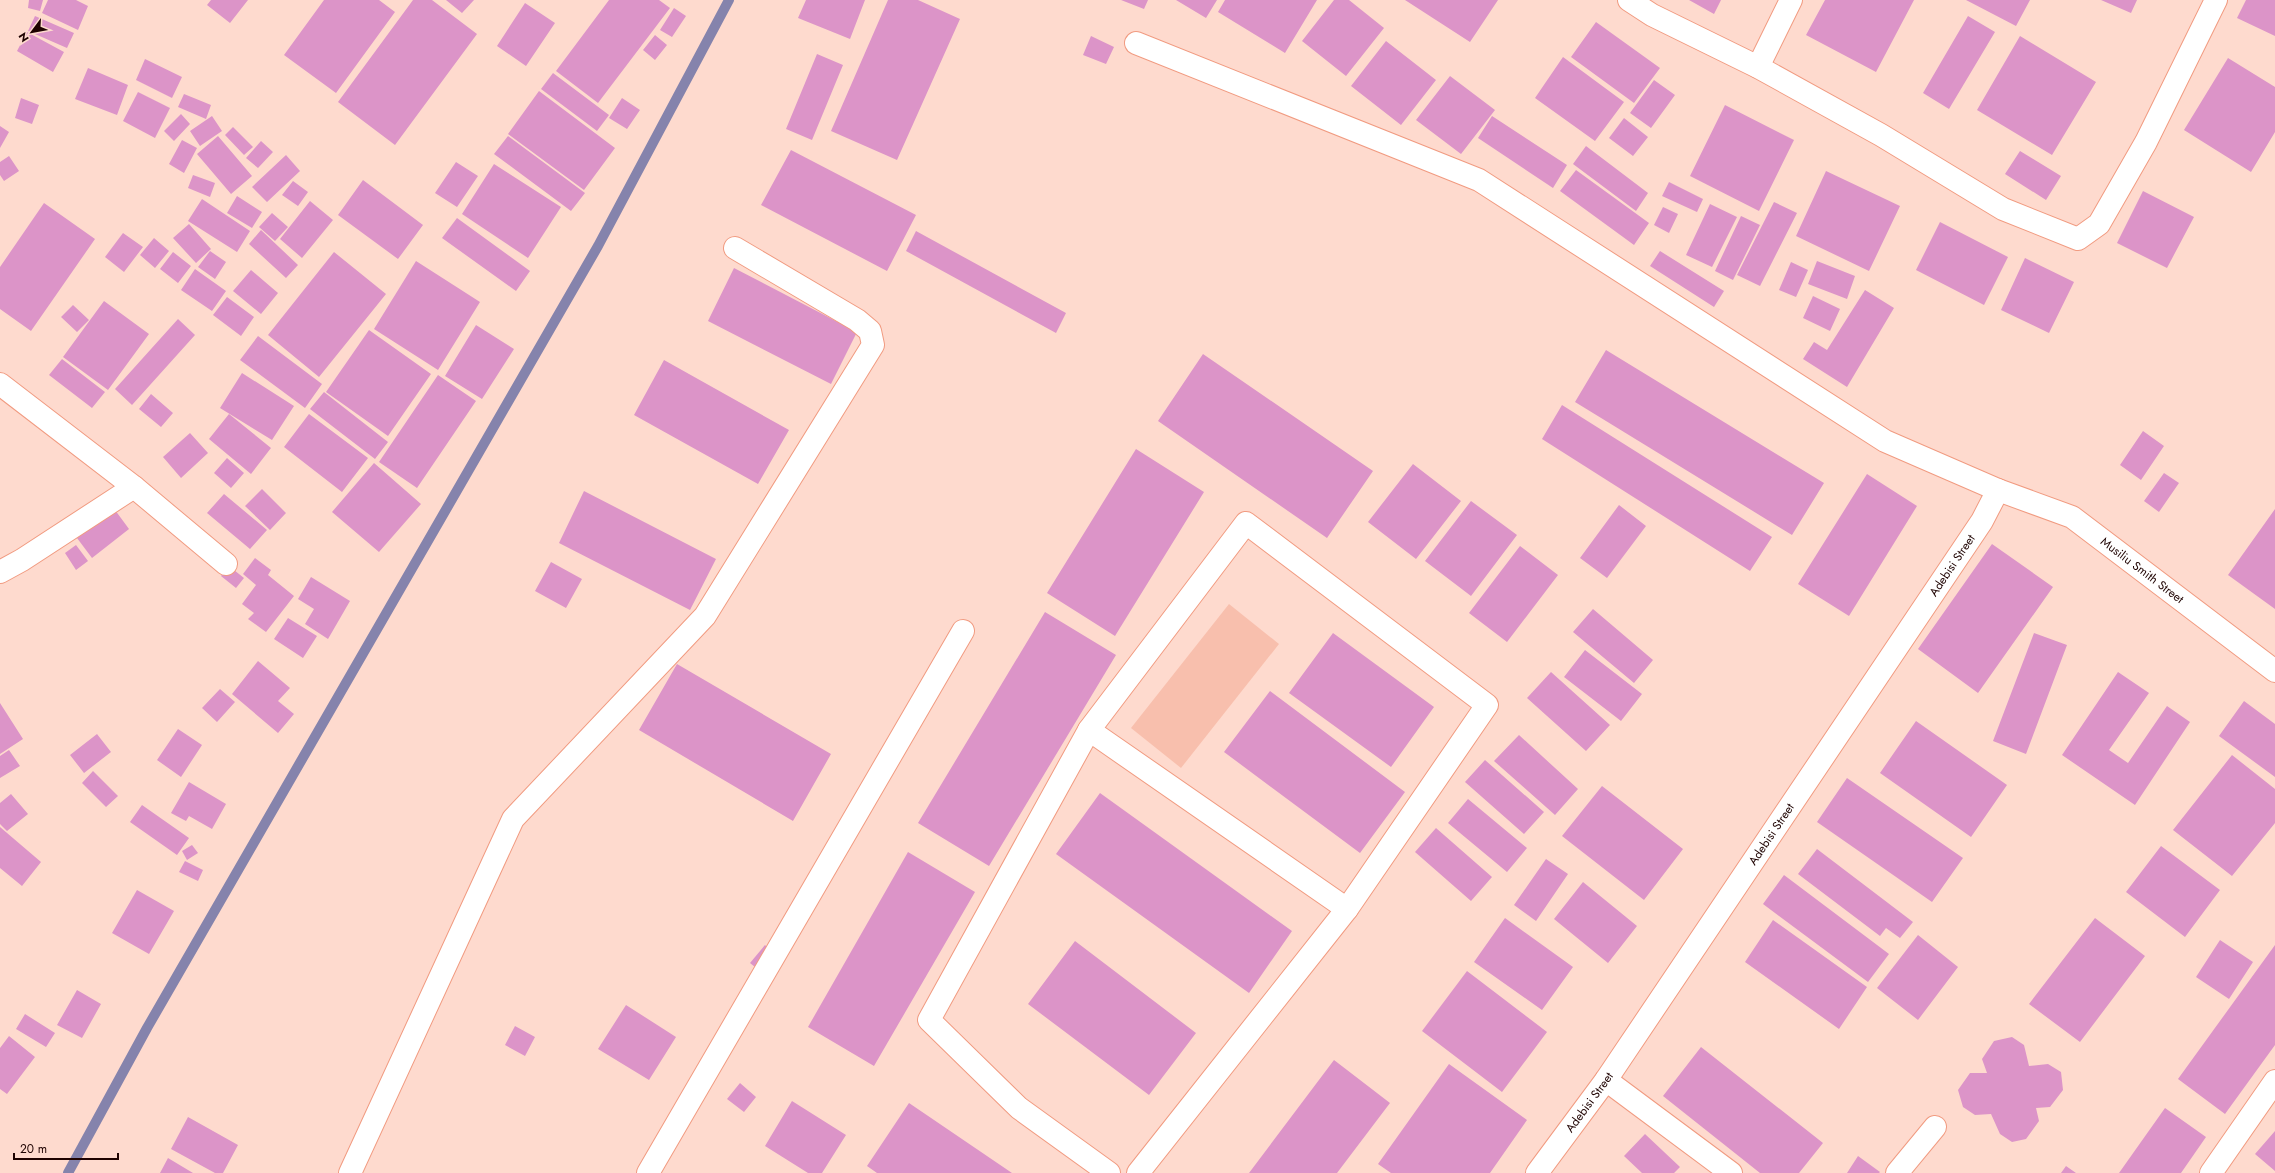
<svg xmlns="http://www.w3.org/2000/svg" width="2275" height="1173" font-family="Jost,sans-serif">
	<rect width="100%" height="100%" fill="#fedace"/>
	<!-- green -->
	<path fill="#f8bfad" d="M1229,604L1279,644L1181,768L1131,728Z"/>
	<g fill="none" stroke-linecap="round" stroke-linejoin="round">
		<!-- stream -->
		<path stroke="#8583ac" stroke-width="10" d="M68,1173L147,1028L598,246L729,0"/>
	</g>
	<!-- building -->
	<path fill="#dc94c8" d="M29,0H43L40,11L28,8Z
		M48,0H76L88,6L78,30L42,13Z
		M211,0H248L230,23L207,5Z
		M324,0H379L395,12L336,93L284,55Z
		M413,0H432L477,34L395,145L338,102Z
		M446,0H474L462,13Z
		M609,0H659L670,8L598,103L556,71Z
		M806,0H865L850,39L798,18Z
		M888,0H918L960,19L897,160L831,131Z
		M1121,0H1148L1144,9Z
		M1176,0H1217L1206,18Z
		M1225,0H1317L1285,53L1218,12Z
		M1334,0H1349L1384,28L1346,76L1302,41Z
		M1405,0H1498L1470,42Z
		M1689,0H1721L1714,14Z
		M1825,0H1914L1876,72L1806,35Z
		M1966,0H2030L2016,26Z
		M2101,0H2137L2131,13Z
		M2246,0H2275V36L2237,18Z
		M525,3L555,23L526,66L497,46Z
		M674,8L686,16L672,37L660,30Z
		M35,16L74,33L67,48L28,31Z
		M1968,16L1995,32L1949,109L1923,93Z
		M1596,22L1660,68L1634,103L1571,57Z
		M27,32L64,52L53,72L17,51Z
		M655,35L667,45L655,60L643,50Z
		M1091,36L1114,47L1106,64L1083,55Z
		M2020,36L2096,82L2052,155L1977,110Z
		M1386,41L1436,80L1401,125L1351,86Z
		M817,54L843,65L812,140L786,129Z
		M1563,57L1624,102L1595,141L1535,98Z
		M2228,58L2275,87V132L2251,172L2184,130Z
		M145,59L182,77L172,98L136,80Z
		M88,68L128,85L117,115L75,99Z
		M553,73L609,115L597,131L541,89Z
		M1450,76L1495,110L1461,154L1416,120Z
		M1654,80L1675,95L1651,128L1630,113Z
		M539,91L615,148L584,190L508,134Z
		M138,92L170,108L155,138L123,121Z
		M184,94L211,105L206,119L178,107Z
		M21,98L39,105L32,124L15,118Z
		M622,98L640,110L627,129L609,118Z
		M1725,105L1794,140L1759,211L1690,176Z
		M181,114L190,124L174,141L164,131Z
		M212,116L222,131L200,146L190,131Z
		M1492,116L1567,165L1553,188L1478,138Z
		M1624,118L1648,137L1633,156L1609,138Z
		M0,126L9,132L0,148Z
		M233,127L253,147L244,155L225,135Z
		M218,136L252,176L231,194L197,154Z
		M508,136L585,193L571,211L494,154Z
		M182,140L197,148L184,173L169,164Z
		M261,141L273,152L258,168L246,158Z
		M1586,146L1648,193L1636,211L1573,164Z
		M791,150L916,215L887,271L761,205Z
		M2020,151L2061,176L2046,200L2005,174Z
		M286,155L300,171L267,202L252,187Z
		M9,156L19,171L4,181L0,175V162Z
		M456,162L478,176L457,207L435,193Z
		M494,164L561,207L528,258L462,214Z
		M1576,170L1649,223L1634,245L1560,191Z
		M1826,171L1900,206L1869,271L1796,236Z
		M193,175L215,183L210,197L188,188Z
		M363,180L423,225L398,259L338,215Z
		M293,181L308,192L298,206L282,195Z
		M1669,182L1703,199L1697,212L1662,196Z
		M2143,191L2194,217L2167,268L2117,243Z
		M237,196L262,212L252,228L227,213Z
		M202,199L250,231L237,252L188,221Z
		M310,201L333,220L302,258L280,239Z
		M1774,202L1797,213L1760,286L1737,275Z
		M44,203L95,239L31,331L0,309V267Z
		M1710,204L1737,217L1712,267L1686,255Z
		M1663,207L1678,214L1669,233L1654,225Z
		M272,213L288,227L275,241L259,227Z
		M1741,216L1760,225L1733,280L1715,271Z
		M457,218L530,271L516,291L442,238Z
		M1940,222L2008,257L1984,305L1916,270Z
		M189,224L211,249L196,263L173,238Z
		M261,230L298,265L286,278L249,244Z
		M916,231L1066,313L1056,333L906,251Z
		M123,233L143,247L124,272L105,257Z
		M154,238L169,251L155,268L140,255Z
		M210,251L226,262L215,279L198,267Z
		M1660,251L1724,291L1714,307L1650,266Z
		M173,252L191,266L178,283L160,269Z
		M334,252L386,294L319,377L268,335Z
		M2025,258L2074,282L2049,333L2001,310Z
		M416,261L480,302L438,370L374,329Z
		M1817,261L1855,276L1847,299L1808,284Z
		M1791,262L1808,270L1796,297L1779,290Z
		M734,268L857,332L831,384L708,321Z
		M195,269L226,291L212,311L181,290Z
		M251,270L278,293L261,314L233,291Z
		M1865,290L1894,308L1847,387L1803,359L1814,342L1827,350Z
		M1813,296L1840,309L1830,331L1803,318Z
		M227,297L254,317L241,336L213,315Z
		M104,301L149,334L108,390L63,357Z
		M73,305L89,320L77,332L61,317Z
		M178,319L195,335L132,405L115,389Z
		M476,325L514,349L482,399L445,376Z
		M369,330L431,374L388,436L326,392Z
		M258,336L322,384L305,408L240,360Z
		M1606,350L1824,483L1792,535L1575,402Z
		M1203,354L1373,471L1327,538L1158,421Z
		M62,359L105,392L92,408L49,375Z
		M664,360L789,430L758,484L634,415Z
		M242,373L294,406L272,440L220,408Z
		M438,375L476,401L417,488L379,462Z
		M324,392L388,442L375,459L310,409Z
		M151,394L173,413L161,427L139,409Z
		M1562,405L1772,537L1750,571L1542,439Z
		M229,414L271,448L251,474L209,439Z
		M309,414L368,458L342,492L284,447Z
		M2143,431L2164,446L2141,480L2120,465Z
		M190,433L208,453L181,478L163,457Z
		M1136,449L1204,492L1115,636L1047,593Z
		M227,458L244,473L231,488L214,473Z
		M374,463L421,504L379,552L332,512Z
		M1413,464L1461,501L1416,559L1368,522Z
		M2164,473L2179,483L2159,512L2144,501Z
		M1867,474L1917,506L1849,616L1798,584Z
		M262,489L286,513L270,530L245,506Z
		M584,491L716,559L690,610L559,543Z
		M224,494L267,530L250,549L207,513Z
		M1471,501L1517,535L1471,596L1425,561Z
		M1619,505L1646,526L1607,578L1580,558Z
		M2275,509V609L2228,575Z
		M115,510L129,529L92,558L77,538Z
		M1992,544L2053,587L1978,693L1918,649Z
		M76,545L88,561L76,570L65,553Z
		M1520,546L1558,575L1507,642L1469,613Z
		M255,558L271,570L268,575L294,596L266,632L248,619L254,613L242,604L256,585L243,574Z
		M551,562L582,579L566,608L535,591Z
		M229,566L244,578L236,588L221,576Z
		M311,577L350,601L328,639L305,624L314,609L298,599Z
		M1593,609L1653,660L1634,683L1573,632Z
		M1045,612L1116,655L989,866L918,823Z
		M288,618L317,636L303,658L274,639Z
		M1333,633L1434,707L1391,767L1289,693Z
		M2034,633L2067,645L2026,754L1993,741Z
		M1585,650L1642,694L1621,721L1564,677Z
		M258,661L290,688L278,701L294,714L278,733L232,694Z
		M677,664L831,754L793,821L639,730Z
		M1551,672L1610,725L1586,751L1527,698Z
		M2118,672L2149,693L2109,750L2128,763L2167,706L2190,722L2135,805L2062,755Z
		M220,689L235,702L217,722L202,708Z
		M1270,691L1405,792L1360,853L1224,752Z
		M2244,701L2275,724V777L2219,736Z
		M0,703L23,739L0,754Z
		M1916,721L2007,785L1971,837L1880,773Z
		M178,729L202,745L181,777L157,760Z
		M97,734L111,752L84,773L70,755Z
		M1519,735L1578,789L1555,815L1494,761Z
		M9,750L20,766L0,778V756Z
		M2232,755L2275,789V823L2232,876L2173,830Z
		M1485,760L1544,812L1524,834L1465,782Z
		M93,771L118,796L106,807L82,783Z
		M1847,778L1963,858L1932,902L1817,822Z
		M189,782L226,804L212,829L189,816L186,821L171,813Z
		M1602,786L1683,849L1644,900L1562,836Z
		M1100,793L1292,931L1249,993L1056,854Z
		M11,794L28,814L7,831L0,824V803Z
		M1468,799L1527,848L1507,872L1448,823Z
		M142,805L189,838L177,855L130,822Z
		M0,827L41,862L22,886L0,868Z
		M1436,828L1492,877L1471,901L1415,852Z
		M192,845L198,853L187,860L182,851Z
		M2161,846L2220,890L2185,937L2126,892Z
		M1817,849L1913,922L1900,938L1886,928L1880,936L1798,874Z
		M908,852L975,892L874,1066L808,1027Z
		M1546,859L1568,874L1536,921L1514,905Z
		M185,861L203,870L198,881L179,872Z
		M1784,875L1889,954L1868,982L1763,904Z
		M1583,882L1637,926L1608,963L1554,919Z
		M137,890L174,911L149,954L112,933Z
		M1505,918L1573,967L1542,1010L1474,962Z
		M2095,918L2145,956L2080,1042L2029,1004Z
		M1773,920L1867,987L1839,1029L1745,962Z
		M1918,935L1958,967L1918,1020L1877,988Z
		M2220,940L2253,962L2229,999L2196,977Z
		M1075,941L1196,1033L1149,1095L1028,1004Z
		M765,945L773,953L760,971L750,963Z
		M2275,945V1045L2225,1114L2178,1079Z
		M1467,971L1547,1032L1502,1092L1422,1031Z
		M77,990L101,1004L82,1038L57,1025Z
		M626,1005L676,1037L649,1080L598,1049Z
		M25,1014L55,1033L46,1047L16,1029Z
		M515,1026L535,1037L525,1056L505,1045Z
		M9,1036L35,1057L7,1094L0,1089V1048Z
		M2012,1037L2024,1045L2029,1066L2048,1064L2061,1072L2063,1090L2050,1107L2036,1108L2039,1121L2026,1139L2012,1142L2000,1134L1991,1114L1975,1115L1963,1107L1958,1090L1970,1073H1987L1982,1059L1994,1041Z
		M1701,1047L1823,1143L1799,1173H1760L1663,1096Z
		M1334,1060L1390,1103L1337,1173H1249Z
		M1449,1064L1527,1120L1490,1173H1391L1378,1164Z
		M740,1083L756,1097L744,1112L727,1099Z
		M792,1101L846,1135L822,1173H808L765,1146Z
		M909,1103L1012,1173H877L867,1166Z
		M2165,1108L2206,1137L2181,1173H2119Z
		M188,1117L238,1145L223,1173H215L171,1149Z
		M2275,1131V1171L2255,1154Z
		M1645,1134L1680,1167L1674,1173H1642L1624,1156Z
		M1858,1156L1880,1172L1879,1173H1847Z
		M168,1158L193,1173H160Z
		M2066,1166L2076,1173H2061Z"/>
	<g fill="none" stroke-linecap="round" stroke-linejoin="round">
		<defs>
			<g id="minor">
				<path d="M1629,0L1652,15L1758,67L1881,135L2003,209L2078,239L2099,224L2146,142L2216,0"/>
				<path id="s1" d="M1136,43L1479,180L1885,441L1998,490L2072,517L2275,671"/>
				<path d="M1758,67L1791,0"/>
				<path d="M0,384L134,487L226,564"/>
				<path d="M0,572L22,560L134,487"/>
				<path d="M1089,730L1347,909"/>
				<path d="M1606,1080L1731,1173"/>
				<path d="M350,1173L513,819L705,616L873,345L870,331L857,320L735,248"/>
				<path d="M648,1173L963,631"/>
				<path d="M1109,1173L1019,1108L929,1020L1089,730L1246,523L1487,705L1347,909L1138,1173"/>
				<path id="s2" d="M1537,1173L1606,1080L1982,521L1998,490"/>
				<path d="M1897,1173L1935,1127"/>
				<path d="M2211,1173L2275,1081"/>
			</g>
		</defs>
		<!-- minor casing -->
		<use href="#minor" stroke="#f19b81" stroke-width="24"/>
		<!-- minor -->
		<use href="#minor" stroke="#fff" stroke-width="22"/>
	</g>
	<g text-anchor="middle" dominant-baseline="central" stroke-width="4" stroke-linejoin="round" paint-order="stroke">
		<!-- street labels -->
		<g font-size="12" fill="#1e0200" stroke="#fedace">
			<text stroke="none"><textPath href="#s2" startOffset="736">Adebisi Street</textPath></text>
			<text stroke="none"><textPath href="#s1" startOffset="1142">Musiliu Smith Street</textPath></text>
			<text stroke="none"><textPath href="#s2" startOffset="412">Adebisi Street</textPath></text>
			<text stroke="none"><textPath href="#s2" startOffset="88">Adebisi Street</textPath></text>
		</g>
	</g>
	<!-- north arrow -->
	<g transform="translate(32 32) rotate(238)" stroke="#fedace" stroke-width="3" paint-order="stroke">
	<path d="M0-3L7 15L0 10L-7 15Z" fill="#1e0200"/>
	<text y="-6" font-size="11" font-weight="bold" text-anchor="middle" fill="#1e0200">N</text>
	</g>
	<!-- scale -->
	<path d="M14 1153v6h104v-6" fill="none" stroke="#1e0200" stroke-width="2"/>
	<text x="20" y="1153" font-size="12" fill="#1e0200" stroke="#fedace" stroke-width="3" paint-order="stroke">20 m</text>
</svg>
